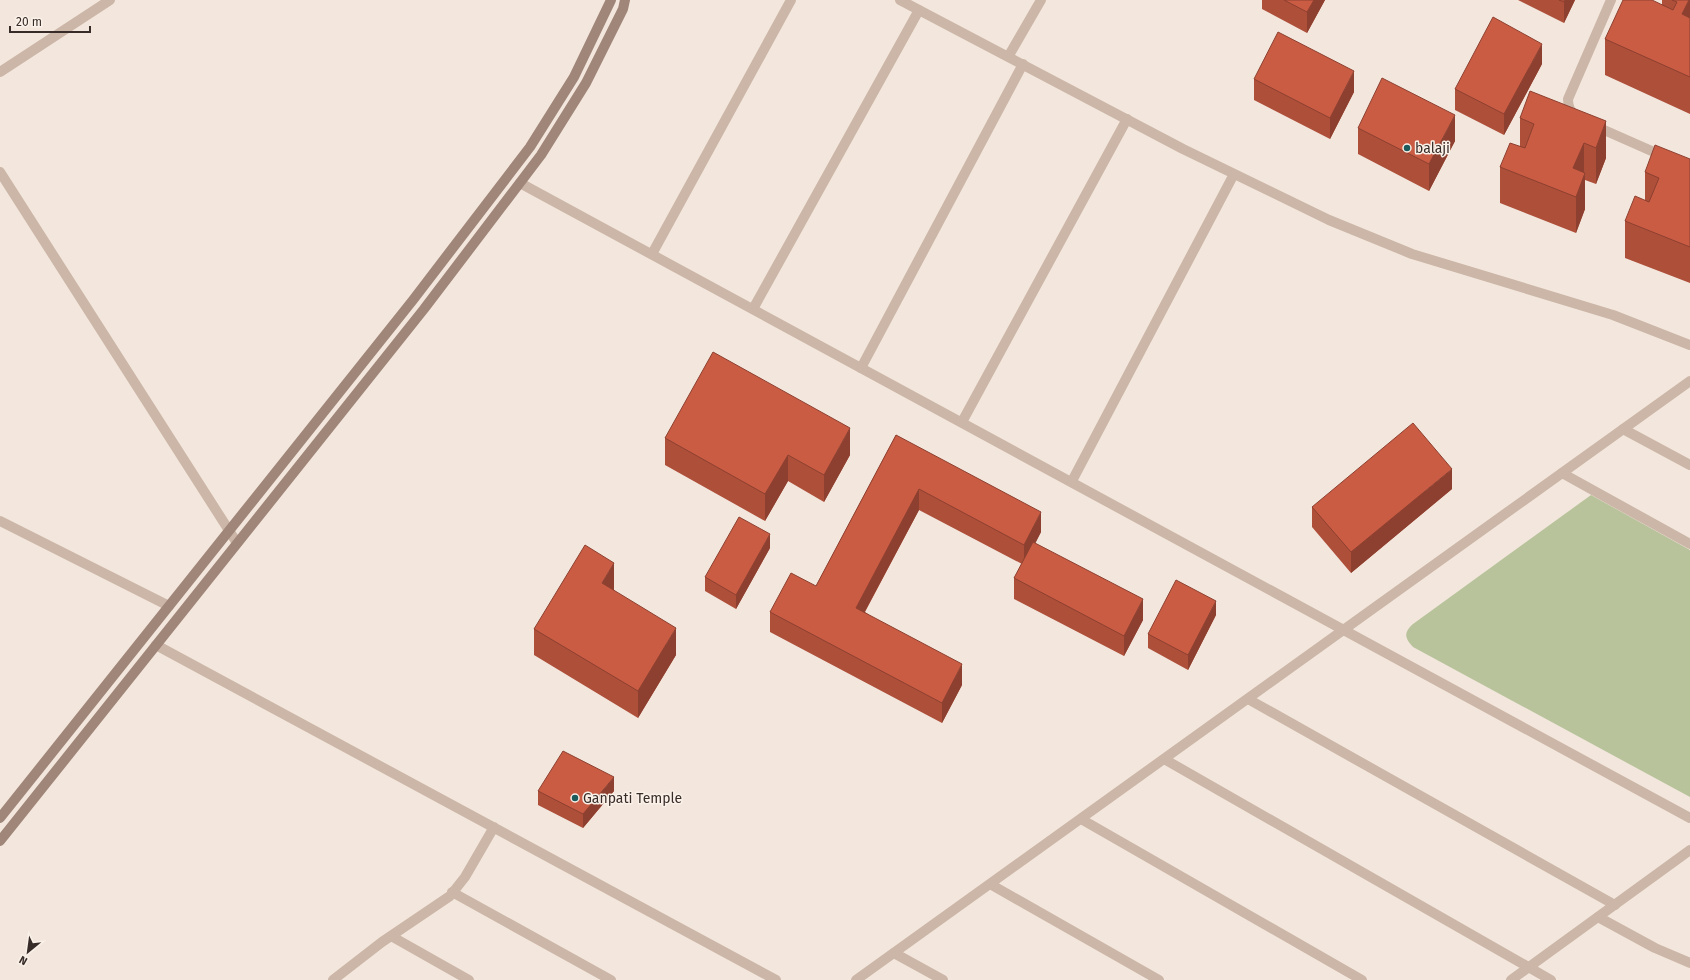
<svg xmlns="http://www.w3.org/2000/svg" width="1690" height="980" font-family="'Fira Sans',sans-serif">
	<rect width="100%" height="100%" fill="#f3e7dd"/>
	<!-- green -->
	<path fill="#b8c39c" d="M1591,495L1690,550V797L1413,647C1405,638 1403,633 1413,624Z"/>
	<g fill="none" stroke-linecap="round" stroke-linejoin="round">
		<!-- service -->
		<path stroke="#ccb6a8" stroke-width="10" d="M1576,116C1570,111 1568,107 1568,99L1611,0
			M1595,126L1690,168
			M652,254L791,0
			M753,309L919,10
			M861,368L1023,64
			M962,422L1127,119
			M1623,429L1690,465
			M1562,473L1690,544
			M1248,699L1615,905
			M1081,819L1362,980
			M452,892L611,980
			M1598,917L1655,948L1690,963
			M894,953L943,980"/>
		<!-- minor -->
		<path stroke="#ccb6a8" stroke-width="10" d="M900,0L1183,149L1329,220L1412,254L1613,315L1690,345
			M1008,57L1041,0
			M0,72L110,0
			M0,172L237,543
			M520,183L1690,818
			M1072,481L1234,174
			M0,521L169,606
			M156,645L776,980
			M1164,759L1551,980
			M990,884L1159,980
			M391,936L469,980
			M333,980L382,942L450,896L465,877L494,827
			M856,980L1690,381
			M1511,980L1690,850"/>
		<!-- secondary -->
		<path stroke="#a08579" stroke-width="10" d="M0,818L413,300L530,147L574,77L611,0
			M0,841L424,309L541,155L586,83L623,9L625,0"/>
	</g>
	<!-- wall -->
	<path fill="#ae4f3a" d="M1262,0H1325L1307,33L1262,9Z
		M1518,0H1575L1564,23Z
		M1662,0H1690V114L1605,75V39L1662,5Z
		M1542,64L1504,135L1455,110V89Z
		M1254,79L1354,92L1330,139L1254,100Z
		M1520,118L1606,121V158L1596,184L1585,180V209L1576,233L1500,203V167L1520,146Z
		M1358,128L1455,141L1429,191L1358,154Z
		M1690,159V283L1625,258V221L1645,200V172Z
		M896,435L1041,532L1035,543L1143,620L1124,656L1014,599V578L1022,564L919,510L865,612L962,685L942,723L770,632V612L816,586Z
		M665,438L850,455L824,502L788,481L765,521L665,465Z
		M1452,489L1351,573L1312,527V507Z
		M770,548L736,609L705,591V577Z
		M614,590L676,655L638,718L534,655V629Z
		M1216,615L1188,670L1148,648V634Z
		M538,791H614L583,828L538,805Z"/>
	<!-- shaded-wall -->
	<path fill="#8d4030" d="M1314,0H1325L1307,33V12Z
		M1565,0H1575L1564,23V2Z
		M1689,0H1690V35L1682,14Z
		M1542,44V64L1504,135V114Z
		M1354,71V92L1330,139V118Z
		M1455,115V141L1429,191V164Z
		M1606,121V158L1596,184V148Z
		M1584,143V177L1585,173V209L1576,233V197L1573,168Z
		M850,428V455L824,502V475Z
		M788,455V481L765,521V494Z
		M1452,469V489L1351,573V552Z
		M919,489V510L856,628V608Z
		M1041,512V532L1024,566V545Z
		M770,534V548L736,609V595Z
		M614,563V590L602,610V583Z
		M1143,599V620L1124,656V636Z
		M1216,601V615L1188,670V655Z
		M676,628V655L638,718V691Z
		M962,664V685L942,723V703Z
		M614,777V791L583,828V814Z"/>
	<!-- building -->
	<path fill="#ca5c44" stroke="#8d4030" d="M1284,0H1314L1307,12Z
		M1559,0H1565L1564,2Z
		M1623,0H1652L1673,10L1677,2L1672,0H1689L1682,14L1690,18V77L1605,39Z
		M1493,17L1542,44L1504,114L1455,89Z
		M1278,32L1354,71L1330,118L1254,79Z
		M1382,78L1455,115L1429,164L1358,128Z
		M1530,91L1606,121L1596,148L1584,143L1573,168L1585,173L1576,197L1500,167L1510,143L1525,148L1534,124L1520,118Z
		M1655,145L1690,159V247L1625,221L1635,196L1649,202L1659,178L1645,172Z
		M713,352L850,428L824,475L788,455L765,494L665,438Z
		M1413,423L1452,469L1351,552L1312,507Z
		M896,435L1041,512L1024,545L919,489L856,608L962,664L942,703L770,612L791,573L816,586Z
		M739,517L770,534L736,595L705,577Z
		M1033,542L1143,599L1124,636L1014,578Z
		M585,545L614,563L602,583L676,628L638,691L534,629Z
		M1176,580L1216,601L1188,655L1148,634Z
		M563,751L614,777L583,814L538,791Z"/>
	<!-- markers -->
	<g fill="#1c5b5b" stroke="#faf1e9" stroke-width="1.5">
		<circle cx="1407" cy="148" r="4"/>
		<circle cx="575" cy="798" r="4"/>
	</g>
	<g text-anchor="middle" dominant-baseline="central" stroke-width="3" stroke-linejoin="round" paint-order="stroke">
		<!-- poi labels -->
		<g font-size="14" fill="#382c28" stroke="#faf1e9" text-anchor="start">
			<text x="1415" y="148">balaji</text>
			<text x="583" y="798">Ganpati Temple</text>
		</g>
	</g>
	<!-- north arrow -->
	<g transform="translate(28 952) rotate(209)" stroke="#faf1e9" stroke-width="3" paint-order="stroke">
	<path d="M0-3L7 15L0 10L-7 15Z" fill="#382c28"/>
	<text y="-6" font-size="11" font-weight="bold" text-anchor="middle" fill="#382c28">N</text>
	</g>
	<!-- scale -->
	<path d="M10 26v6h80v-6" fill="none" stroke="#382c28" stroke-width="2"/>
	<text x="16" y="26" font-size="12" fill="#382c28" stroke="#faf1e9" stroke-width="3" paint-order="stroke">20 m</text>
</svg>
